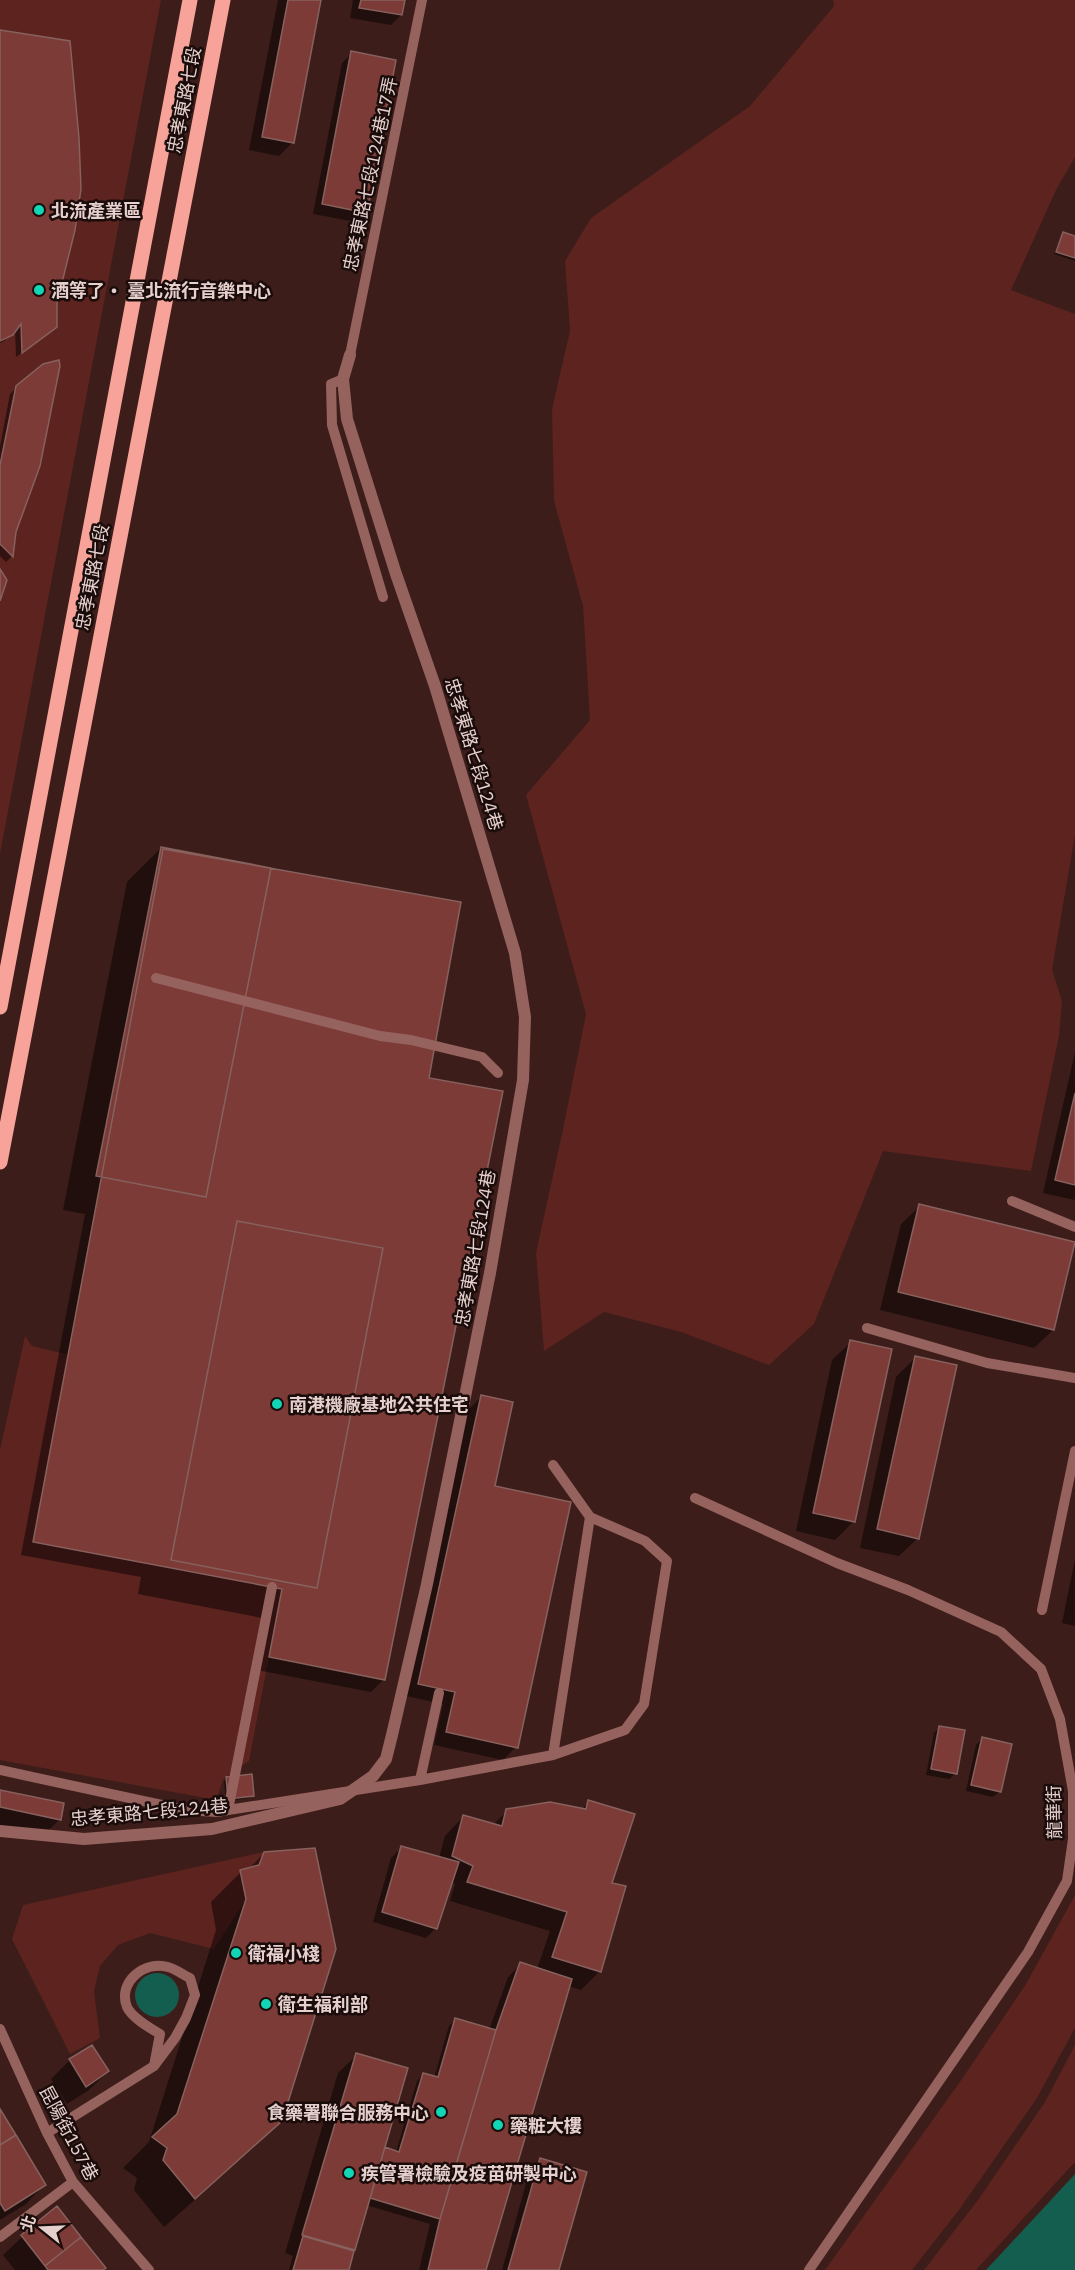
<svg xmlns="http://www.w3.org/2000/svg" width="1075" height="2270" font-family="'IBM Plex Sans','Noto Sans TC',sans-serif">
	<rect width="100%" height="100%" fill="#3c1d1a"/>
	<!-- green -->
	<path fill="#5c231f" d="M0,0H161L0,854Z
		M833,0H1075V157L1056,190L1011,290L1075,314V835L1052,970L1062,1001L1059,1036L1031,1171L883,1151L814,1324L769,1365L681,1332L604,1312L544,1351L536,1253L562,1134L586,1014L526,795L590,720L583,606L554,501L552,409L570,331L565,261L591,218L750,106L834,6Z
		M25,1336L32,1346L74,1356L282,1589L249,1761L224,1778L216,1800L0,1760V1450Z
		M264,1852L259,1865L241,1870L246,1899L214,1949L150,1933L118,1945L100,1966L94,1991L100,2038L70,2054L12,1939L23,1905Z
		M1075,1895V2028L1037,2098L959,2210L912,2270H825L962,2079L1026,1984Z
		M1075,2045V2162L976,2270H924L978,2200L1045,2102Z"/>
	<!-- water -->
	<path fill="#145e4f" d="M135 1995a22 22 0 1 1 44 0a22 22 0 1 1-44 0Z
		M1075,2174V2270H986Z"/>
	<!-- shadow -->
	<path fill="#0007" d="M278,0H320L292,143L279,156L249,150Z
		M353,0H403L401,15L391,25L350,18Z
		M0,32L49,333L16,357L15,329L4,341L0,343Z
		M352,53L366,212L356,222L313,214L342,63Z
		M1063,233L1075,237V261L1054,254Z
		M17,387L15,532L12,556L6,562L0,556V446L10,394Z
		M161,848L427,1079L384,1679L371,1692L257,1670L267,1619L138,1594L141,1577L21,1555L85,1214L63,1210L127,882Z
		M1075,1052V1200L1043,1193Z
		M920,1206L1053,1330L1034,1348L880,1310L901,1224Z
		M851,1342L854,1521L835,1540L796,1531L832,1360Z
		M915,1358L918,1538L899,1556L860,1548L896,1377Z
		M481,1397L493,1487L516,1747L503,1760L434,1745L443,1704L406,1696L468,1410Z
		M1075,1559V1626L1062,1623Z
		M940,1727L956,1773L949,1779L926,1775L934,1733Z
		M983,1738L1000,1791L993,1797L966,1791L976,1745Z
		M227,1778L252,1796L250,1798L226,1801L224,1781Z
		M0,1791L60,1819L41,1838L0,1829Z
		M589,1802L610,1884L600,1971L581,1990L568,1986L485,2270H419L430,2224L366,2205L351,2252L347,2270H289L293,2256L285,2253L338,2073L357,2055L382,2153L396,2152L417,2081L423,2074L434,2078L449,2026L455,2020L489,2030L508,1977L521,1964L537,1969L550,1931L450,1901L455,1884L451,1882L436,1928L426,1938L373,1922L391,1858L401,1848L439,1858L445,1836L463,1817L493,1825L507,1811L581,1810Z
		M264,1853L280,2121L250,2151L164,2227L134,2190L137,2178L123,2168L149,2142L216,1930L211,1902L241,1872L248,1870Z
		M70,2060L108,2071L89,2090L67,2104L51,2079Z
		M0,2114L44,2185L26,2204L0,2220Z
		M540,2160L558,2270H502L530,2169Z
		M56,2208L106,2270H15L3,2255L22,2237Z"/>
	<!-- building -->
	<path fill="#7c3b36" stroke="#86615d" stroke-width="1.5" d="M288,0H321L294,143L262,137Z
		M361,0H405L402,15L359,8Z
		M0,30L70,41L79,138L81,189L75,230L57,303V327L22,353L21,324L13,335L0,341Z
		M351,51L396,60L367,213L322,204Z
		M1063,232L1075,236V258L1056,252Z
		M59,360L60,366L40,466L16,532L13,557L0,544V465L16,386L43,364Z
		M0,569L7,580L0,601Z
		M161,847L271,868L206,1197L96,1176Z
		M163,849L461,902L429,1078L503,1091L385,1680L269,1657L282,1589L33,1542Z
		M1075,1093V1185L1055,1180Z
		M919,1204L1075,1242L1054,1330L898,1292Z
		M237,1221L383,1248L317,1588L171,1560Z
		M850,1340L892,1349L855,1522L813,1513Z
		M915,1356L957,1365L919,1539L877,1529Z
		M481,1395L513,1402L495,1486L571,1502L518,1748L446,1732L455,1692L418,1684Z
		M939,1726L965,1730L957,1774L931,1769Z
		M982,1737L1012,1744L1001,1792L971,1785Z
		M252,1774L254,1796L228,1799L226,1777Z
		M0,1790L64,1803L61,1820L0,1807Z
		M588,1800L635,1814L612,1883L626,1886L601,1972L552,1957L567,1912L467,1882L473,1866L452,1856L463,1815L502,1826L506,1809L550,1802L586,1809Z
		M401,1846L459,1862L437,1929L382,1912Z
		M315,1848L336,1949L282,2121L195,2199L163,2160L167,2148L152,2137L177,2114L246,1899L240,1870L259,1865L264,1852Z
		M520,1962L572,1979L486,2270H428L440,2219L496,2030Z
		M455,2018L496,2030L440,2219L370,2198L385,2147L399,2152L423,2073L438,2077Z
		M92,2045L109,2071L86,2087L69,2059Z
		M356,2053L408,2068L355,2250L302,2235Z
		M0,2109L16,2135L0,2145Z
		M16,2135L46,2185L5,2211L0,2203V2145Z
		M540,2158L587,2172L559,2270H508Z
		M57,2206L81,2237L45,2266L21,2235Z
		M303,2236L354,2251L349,2270H293Z
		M81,2237L106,2268L103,2270H48L45,2266Z"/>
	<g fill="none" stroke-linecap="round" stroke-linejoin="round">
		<!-- lane -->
		<path stroke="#96625d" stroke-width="10" d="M350,355L422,0
			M343,379L331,384L332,425L383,597
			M156,978L380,1036L411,1040L482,1057L498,1073
			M1012,1201L1075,1227
			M867,1328L987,1363L1075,1378
			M695,1498L837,1563L908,1590L1001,1632L1041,1669L1060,1719L1073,1791V1839L1067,1881L1028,1952L809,2270
			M1042,1610L1075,1451
			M553,1755L590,1517
			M0,1770L185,1810L217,1812L228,1810L272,1587
			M420,1780L439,1693
			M228,1810L420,1780L553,1755L625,1730L644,1704L667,1561L645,1541L590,1517L553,1465
			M0,2029L47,2133L73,2182L149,2270
			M47,2133L154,2066L175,2038L186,2018L195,1995L190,1978C183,1975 176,1969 168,1967C145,1960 117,1982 127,2007C132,2018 150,2028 160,2034L154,2066
			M0,2237L73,2182"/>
		<!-- primary -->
		<path stroke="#f8a39a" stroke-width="15" d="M0,1007L190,0
			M0,1162L223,0"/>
		<!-- street-bridge -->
		<path stroke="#96625d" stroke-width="12" d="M0,1831L84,1839L212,1829L340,1799L373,1776L386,1759L392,1735L427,1584L490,1273L523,1080L525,1017L515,953L435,686L396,574L347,419L343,379L350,355"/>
	</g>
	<!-- markers -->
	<g fill="#11d5b4" stroke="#1a0c0a" stroke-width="2">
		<circle cx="39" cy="210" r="6"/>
		<circle cx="39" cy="290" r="6"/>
		<circle cx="277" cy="1404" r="6"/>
		<circle cx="236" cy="1953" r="6"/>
		<circle cx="266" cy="2004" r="6"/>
		<circle cx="441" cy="2112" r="6"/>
		<circle cx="498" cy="2125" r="6"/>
		<circle cx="349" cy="2173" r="6"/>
	</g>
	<g text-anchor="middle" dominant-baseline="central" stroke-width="5" stroke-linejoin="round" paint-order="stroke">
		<!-- street labels -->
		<g font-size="18" fill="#e5d0cd" stroke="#1a0c0a">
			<text transform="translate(184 100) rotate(-79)">忠孝東路七段</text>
			<text transform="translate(370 174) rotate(-78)">忠孝東路七段124巷17弄</text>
			<text transform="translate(92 577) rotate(-79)">忠孝東路七段</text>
			<text transform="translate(474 754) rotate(73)">忠孝東路七段124巷</text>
			<text transform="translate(475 1248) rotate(-80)">忠孝東路七段124巷</text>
			<text transform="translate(149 1812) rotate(-5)">忠孝東路七段124巷</text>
			<text transform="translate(1054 1812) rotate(-91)">龍華街</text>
			<text transform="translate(69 2133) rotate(62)">昆陽街157巷</text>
		</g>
		<!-- poi labels -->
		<g font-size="18" font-weight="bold" fill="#e5d0cd" stroke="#1a0c0a" text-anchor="start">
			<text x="51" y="210">北流產業區</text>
			<text x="51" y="290">酒等了・ 臺北流行音樂中心</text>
			<text x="289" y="1404">南港機廠基地公共住宅</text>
			<text x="248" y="1953">衛福小棧</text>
			<text x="278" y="2004">衛生福利部</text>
			<text x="429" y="2112" text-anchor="end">食藥署聯合服務中心</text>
			<text x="510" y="2125">藥粧大樓</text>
			<text x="361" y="2173">疾管署檢驗及疫苗研製中心</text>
		</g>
	</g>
	<!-- north arrow -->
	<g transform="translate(42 2228) rotate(288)" stroke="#1a0c0a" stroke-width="4.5" paint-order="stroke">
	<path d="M0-4.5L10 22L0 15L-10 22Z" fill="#e5d0cd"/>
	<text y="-9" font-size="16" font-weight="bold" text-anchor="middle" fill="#e5d0cd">北</text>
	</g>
</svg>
